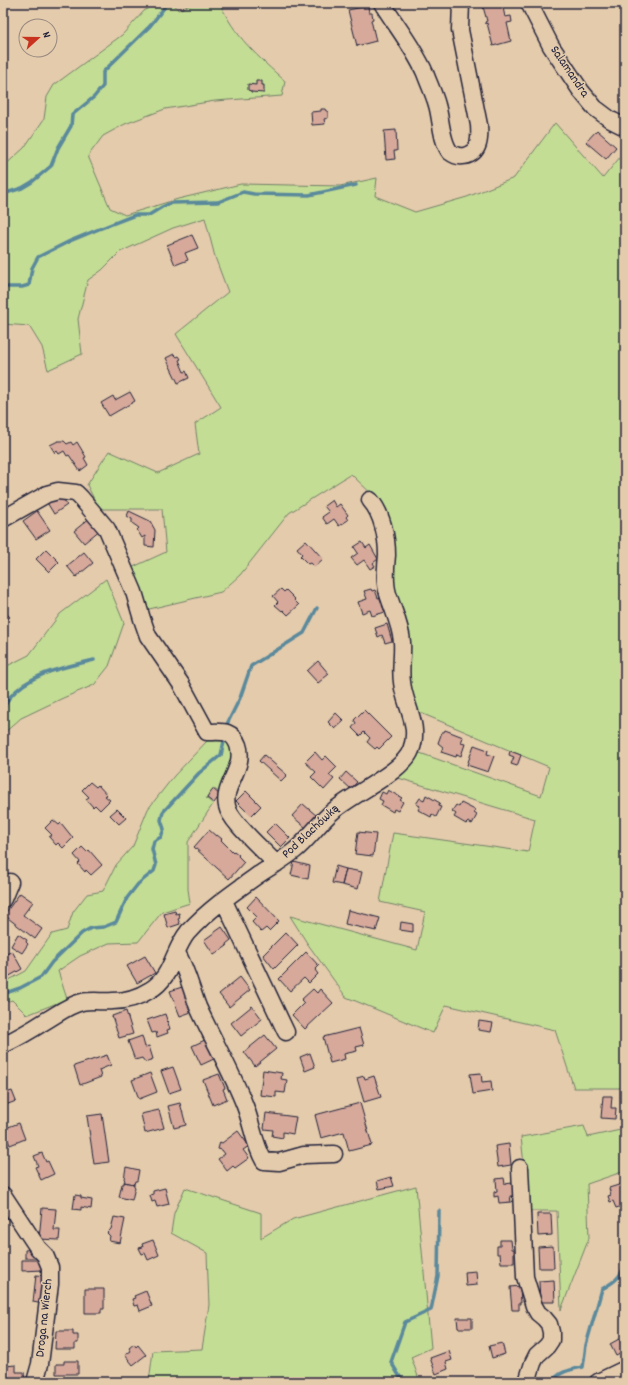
<svg xmlns="http://www.w3.org/2000/svg" width="628" height="1385" font-family="Dekko,sans-serif">
	<rect width="100%" height="100%" fill="#e4cbac"/>
	<filter id="ink" filterUnits="userSpaceOnUse"><feTurbulence type="fractalNoise" baseFrequency=".025" numOctaves="2"/><feDisplacementMap in="SourceGraphic" scale="8" xChannelSelector="R" yChannelSelector="G"/><feConvolveMatrix kernelMatrix="1 2 1 2 8 2 1 2 1" color-interpolation-filters="sRGB"/></filter>
	<g filter="url(#ink)">
		<!-- green -->
		<path fill="#c3dd94" stroke="#728068" d="M157,3H174L178,10L195,3H220C233,35 259,58 285,81L282,96L215,101L165,109L125,124L103,136L88,156L110,208L125,215L178,199L241,184L340,186L377,178L375,196L415,212L467,197L514,178L555,123L603,178L625,151V1088H574L555,1030L446,1005L433,1033L346,997L307,943L290,916L417,950L425,912L380,902L393,833L528,852L535,819L395,777L417,752L541,796L549,767L416,711L407,685L394,593L392,533L383,505L351,474L289,513L240,575L221,592L145,610L131,568L166,552L162,509H99L87,485L109,451L158,473L199,454L195,424L221,407L176,334L228,292L215,257L205,218L173,228L120,252L102,270L88,280L78,319L82,354L48,370L42,347L29,326L3,324V167L24,148L44,119L47,97L54,85L122,35L145,10Z
			M106,579L124,623L109,666L94,685L63,698L21,718L3,734V668L29,655L60,614Z
			M207,741H231L233,756L220,793L213,788L206,798L213,804L188,842V889L190,903L162,912L138,942L109,943L80,956L58,971L67,999L27,1015L12,1000L3,1003V981H7L26,971L52,934L67,930L73,912L87,894L103,891L116,865L133,846L148,809L174,776Z
			M584,1126L588,1137L625,1129V1171L587,1184L589,1238L561,1310L557,1211H529L521,1137Z
			M416,1186L431,1348L411,1357L420,1382H149L153,1351L202,1349L209,1305L207,1253L171,1233L174,1213L185,1188L261,1213V1238L293,1219Z"/>
		<g fill="none" stroke-linecap="round" stroke-linejoin="round">
			<!-- stream -->
			<path stroke="#5a899c" stroke-width="3.5" d="M3,194L22,188L32,182L51,166L58,148L71,126L72,115L94,97L103,86V72L150,26L164,8
				M3,287H22L29,285L32,268L38,257L70,241L99,229L135,215H149L162,207L171,203L218,202L243,192L254,194L309,195L356,185
				M3,708C6,705 7,701 9,698C30,673 64,667 94,660
				M227,724L240,698L251,666L304,633L317,608
				M3,994L20,988L41,977L52,962L82,933L91,928L104,927L116,922L127,898L138,884L154,871L156,865L152,849L154,841L161,837L164,829L161,820L163,812L199,773L221,755L225,737
				M403,1382L391,1362L405,1322L431,1310L438,1276L439,1211
				M551,1382C561,1371 569,1370 583,1367L586,1345L602,1289C614,1282 620,1278 625,1265"/>
		</g>
		<!-- building -->
		<path fill="#d6a99b" stroke="#22223b" d="M482,3H502L505,17L511,16L512,22L507,23L511,41L493,46L487,23L486,24L485,22L487,21Z
			M368,6L369,13H372L373,19L371,20L376,41L357,46L348,10Z
			M256,81H262V85H264V93L251,92V91L248,90V84L256,85Z
			M321,109H325L326,111H328V118L324,119L325,124L312,125L311,112L321,111Z
			M396,130L397,151H394L395,159L386,160L384,131Z
			M597,130L616,147L606,159L586,142Z
			M192,235L198,248L185,253L188,260L175,265L167,245Z
			M174,354L177,357L179,356L181,359L179,360L184,372L186,371L189,378L178,383L166,358Z
			M130,392L135,401L109,416L101,403L113,396L115,400Z
			M58,441H64L67,444L71,442L73,445L77,442L86,457L84,458L88,465L80,471L69,455L67,456L64,451L59,454L57,451L55,453L50,445Z
			M61,495L67,505L54,514L46,501Z
			M332,500L336,507L340,504L348,515L346,517L348,520L339,526L334,519L327,524L322,517L329,512L324,506Z
			M37,511L50,530L36,539L23,521Z
			M129,511L150,521L155,530L154,547L145,546V536L142,538L137,530L139,528L132,523V519L127,516Z
			M91,517L101,529L84,543L74,531Z
			M306,540L323,559L314,567L310,563L308,564L300,556L302,554L297,548Z
			M362,542L366,548L370,545L378,559L373,563L375,566L370,569L364,560L357,565L351,558L358,553L354,547Z
			M46,549L59,562L49,572L36,559Z
			M84,552L93,563L76,577L67,566Z
			M281,589L284,592L286,590L295,599L294,600L299,605L288,615L283,610L282,611L275,605L278,602L273,596Z
			M371,589L372,591L375,590L378,598L382,597L385,605H382L385,612L372,616L370,610L362,613L358,602L367,599L364,591Z
			M3,610L10,617L3,623Z
			M387,624L392,641L385,643L382,635L378,637L375,628Z
			M318,661L329,674L318,683L307,671Z
			M364,710L391,737L379,749L377,747L375,749L367,742L370,738L364,732L360,736L352,728L356,723L354,720Z
			M336,713L344,721L335,729L328,722Z
			M445,730L463,737L461,743L465,744L461,756L457,754L456,757L441,752L443,747L438,743L442,732H444Z
			M474,745L488,750L487,754L494,756L488,772L467,765Z
			M510,751L521,755L517,766L511,764L514,757L509,755Z
			M315,752L322,760L326,756L337,767L329,775L334,779L324,790L311,777L316,772L305,762Z
			M264,755L287,775L281,781L259,761Z
			M346,772L357,782L351,789L340,779Z
			M90,782L96,787L98,785L107,795L105,796L110,800L100,810L95,805L93,807L86,799L89,797L82,790Z
			M213,789L220,795L214,803L207,798Z
			M388,790L402,798L400,800L403,802L398,811L394,809L393,812L381,805L383,801L379,799L382,792L386,794Z
			M246,791L261,806L251,816L236,801Z
			M426,795L440,803L438,806L441,807L436,817L432,814L431,817L418,810L420,806L416,804L420,798L424,800Z
			M461,803L475,810L474,813L477,815L472,824L468,822L466,824L454,817L456,814L452,811L456,805L459,807Z
			M303,804L317,816L306,828L292,816Z
			M117,809L126,818L119,824L110,815Z
			M53,820L59,825L61,823L73,838L63,848L58,843L56,845L49,837L52,835L45,828Z
			M275,823L290,838L281,847L266,832Z
			M209,830L216,836L217,835L222,839L221,840L233,852L234,851L239,855L238,856L244,862L229,879L194,847Z
			M358,832L376,834L373,856L355,854Z
			M82,847L87,852L89,850L102,865L91,875L86,870L85,872L78,864L80,862L74,855Z
			M294,862L310,866L308,879L291,875Z
			M336,866L346,869L342,885L332,883Z
			M346,869L362,872L358,889L342,885Z
			M20,893L33,902L23,915L42,929L35,939L4,915Z
			M256,897L279,921L269,931L266,928L261,932L252,922L257,917L247,907Z
			M348,910L380,918L376,931L345,924Z
			M175,911L176,914L179,913L180,918L178,919L180,924L168,928L164,914Z
			M401,922L413,924V932L400,930Z
			M222,927L231,940L226,944L227,946L214,955L204,940Z
			M286,932L298,945L274,969L263,955Z
			M18,934L27,940L26,942L28,944L22,953L11,946Z
			M12,951L22,969L6,978L3,972V967L7,964L3,956Z
			M306,952L319,966L315,970L318,974L309,983L304,978L290,991L279,979Z
			M145,956L155,973L137,983L127,966Z
			M240,977L250,990L229,1007L219,994Z
			M185,986L197,1010L180,1016L170,991Z
			M313,989L317,993L320,989L333,1003L305,1029L292,1015L304,1003L301,1000Z
			M252,1006L262,1019L241,1036L231,1023Z
			M126,1011L133,1034L119,1038L112,1016Z
			M165,1014L170,1029L167,1030L168,1033L157,1037L156,1032L152,1033L147,1020Z
			M479,1021L493,1023L491,1032L478,1030Z
			M359,1028L364,1045L356,1047L357,1051L344,1054L345,1059L330,1063L323,1037Z
			M265,1035L276,1049L255,1066L244,1052Z
			M142,1036L145,1047L149,1046L153,1059L145,1062L142,1058L135,1060L128,1041Z
			M207,1039L216,1058L201,1065L192,1046Z
			M310,1053L315,1067L305,1071L300,1057Z
			M107,1055L111,1065L99,1070L101,1077L80,1085L74,1066Z
			M173,1067L181,1089L169,1093L161,1071Z
			M263,1070L282,1073L281,1079L287,1080L285,1093L276,1092V1097L260,1095Z
			M150,1073L157,1092L139,1099L132,1080Z
			M481,1073L482,1082L491,1081L492,1091L473,1094L470,1074Z
			M219,1074L225,1088L223,1089L227,1099L213,1105L203,1080Z
			M364,1076L365,1079L374,1076L381,1097L364,1102L357,1078Z
			M12,1091L16,1101L3,1106V1094Z
			M603,1096H612L611,1108H616L615,1119L601,1118Z
			M180,1103L186,1125L174,1128L168,1106Z
			M360,1103L372,1145L349,1151L344,1132L321,1138L315,1115Z
			M159,1110L164,1128L145,1133L141,1114Z
			M266,1113L296,1117L293,1134L283,1132V1138L272,1136L273,1130L264,1129Z
			M102,1114L109,1162L94,1164L87,1116Z
			M19,1123L25,1139L10,1145L3,1129Z
			M238,1131L249,1146L243,1150L249,1158L235,1168L233,1166L227,1171L218,1159L225,1154L222,1150L218,1149L220,1142L222,1143Z
			M509,1144L511,1165L498,1167L495,1146Z
			M42,1153L46,1162L48,1161L54,1174L41,1180L35,1167L38,1166L34,1156Z
			M126,1167L139,1170L137,1181H135L134,1184L124,1182L125,1180L124,1179Z
			M391,1177L394,1186L379,1189L377,1181Z
			M504,1178L505,1184L519,1182L521,1198L513,1199V1196H510L511,1202L499,1203L498,1196L494,1197V1192L497,1191L496,1179Z
			M124,1182L134,1184V1186L135,1187L132,1200L119,1197L122,1184H124Z
			M625,1183V1192L621,1194L625,1205L616,1208L613,1201L610,1202L608,1196L611,1195L609,1188Z
			M165,1188L169,1204L157,1207L155,1201L152,1202L150,1195L153,1194V1191Z
			M75,1195L81,1196V1198L92,1200L91,1209L81,1207V1210L73,1209Z
			M42,1208L56,1209L54,1230H60L59,1240L39,1239Z
			M537,1214H551L552,1235L538,1236Z
			M114,1217L125,1219L120,1243L109,1241L110,1236L107,1233L111,1229Z
			M153,1240L159,1255L148,1260L145,1253L142,1254L139,1248L143,1247L142,1244Z
			M500,1240H511L512,1249H514V1263H501L500,1254H497V1246H500Z
			M553,1246L554,1268H539L538,1247Z
			M35,1249L36,1258H25V1250Z
			M22,1260H43V1270L22,1271Z
			M476,1271L477,1285L466,1286L465,1272Z
			M36,1275L46,1276L43,1304L33,1302Z
			M554,1280L555,1302H540L539,1281Z
			M520,1286L521,1303H519V1310H512L510,1287Z
			M85,1289H104V1309H101V1313H85Z
			M146,1291L152,1306L140,1311L138,1305L134,1306L132,1299L135,1298L134,1296Z
			M457,1318H472V1328H458Z
			M56,1331H73V1335H78V1343H75V1349H55Z
			M619,1339L625,1349V1355L621,1357L620,1354L616,1356L610,1344Z
			M502,1343L505,1354L492,1358L489,1346Z
			M134,1344L136,1347L138,1345L146,1355L133,1365L125,1355L131,1351L129,1348Z
			M449,1351L452,1360L446,1362L448,1369L436,1374L430,1358Z
			M64,1361H78V1374H56V1364H64Z
			M16,1365V1372H24L25,1382H3V1374H5V1366Z"/>
		<g fill="none" stroke-linecap="round" stroke-linejoin="round">
			<defs>
				<path id="minor" d="M382,3C396,26 414,48 425,73C429,84 434,94 437,105C441,118 441,141 450,152C454,155 459,157 464,156C480,153 480,138 479,125L460,30L461,3
					M529,3L551,46L581,91L595,108L611,120L625,127
					M3,519L47,494L58,491L76,493L81,498L107,529L134,592L142,619L148,636L181,684L207,732C221,732 232,729 238,745C246,768 222,785 227,806C230,822 264,850 276,864
					M3,899L10,882
					M224,901L286,1032
					M177,953C187,970 191,989 198,1007C213,1040 232,1072 245,1106C252,1124 254,1144 264,1161L279,1162L304,1155L334,1154
					M3,1045C18,1038 33,1029 47,1020C59,1013 69,1005 82,1002C92,1000 103,1002 113,1001C126,1001 139,997 150,990C172,978 173,950 188,932C208,910 234,892 258,875C270,867 283,860 294,851C308,840 318,824 332,812C352,794 403,772 411,750C421,725 404,705 402,682C400,669 403,655 402,642C401,626 393,610 388,594C384,581 386,567 387,555C387,537 382,513 370,500
					M520,1168L525,1277L534,1306L538,1313L544,1318L549,1324L551,1332V1340L547,1346L537,1355L533,1363L527,1382
					M3,1195L38,1248L45,1255L50,1267V1284L40,1364L35,1382
					M598,1382L625,1369"/>
			</defs>
			<!-- minor casing -->
			<use href="#minor" stroke="#22223b" stroke-width="19"/>
			<!-- minor -->
			<use href="#minor" stroke="#e4cbac" stroke-width="16"/>
		</g>
	</g>
	<g text-anchor="middle" dominant-baseline="central" stroke-width="3" stroke-linejoin="round" paint-order="stroke">
		<!-- street labels -->
		<g font-size="13" fill="#22223b" stroke="#e4cbac">
			<text transform="translate(569 72) rotate(56)">Salamandra</text>
			<text transform="translate(311 832) rotate(-43)">Pod Blachówką</text>
			<text transform="translate(45 1318) rotate(-84)">Droga na Wierch</text>
		</g>
	</g>
	<!-- margin -->
	<rect width="628" height="1385" fill="none" stroke="#e4cbac" stroke-width="16"/>
	<rect x="8" y="8" width="612" height="1369" fill="none" stroke="#22223b" stroke-width="1.5" filter="url(#ink)"/>
	<!-- north arrow -->
	<g transform="translate(38 38) rotate(69)"><circle r="19" fill="#e4cbac" stroke="#96877f"/>
	<path d="M0-3L7 15L0 10L-7 15Z" fill="#c8321e"/>
	<text y="-6" font-size="11" font-weight="bold" text-anchor="middle" fill="#22223b">N</text>
	</g>
</svg>
